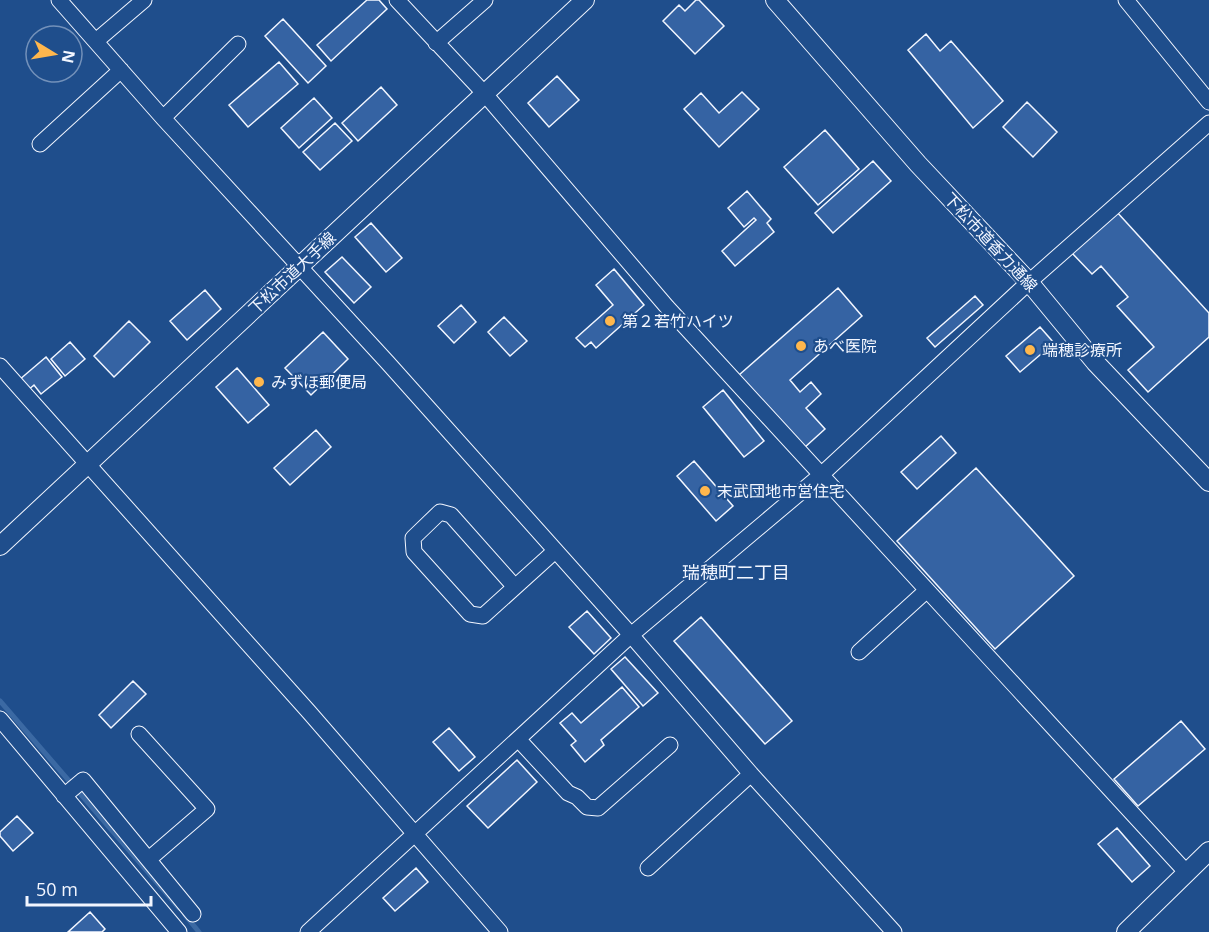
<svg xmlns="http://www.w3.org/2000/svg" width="1209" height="932" font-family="'Open Sans','Noto Sans JP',sans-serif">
	<rect width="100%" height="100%" fill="#1f4e8c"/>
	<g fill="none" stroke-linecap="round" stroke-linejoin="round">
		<!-- stream -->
		<path stroke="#3b69a3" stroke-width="5" d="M0,701L179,908
			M185,915L199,932"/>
	</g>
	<!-- building -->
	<path fill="#3563a3" stroke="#f2f6ff" stroke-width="1.5" d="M367,0H379L387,9L331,61L317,45Z
		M696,0H699L724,26L695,54L663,21L679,5L685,11Z
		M283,19L326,66L308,83L265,36Z
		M926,34L940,51L951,41L1003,101L973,128L908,50Z
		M279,62L298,84L248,127L229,105Z
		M557,76L579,100L549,127L528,103Z
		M381,87L397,105L358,141L342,123Z
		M742,92L759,109L719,147L684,109L701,93L719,113Z
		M314,98L332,118L299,148L281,128Z
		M1027,102L1057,132L1033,157L1003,127Z
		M335,123L352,141L320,170L303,152Z
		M825,130L859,169L818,205L784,167Z
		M873,161L891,181L833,233L815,213Z
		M747,191L771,219L767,223L774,232L735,266L722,251L756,220L754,218L744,227L728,208Z
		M1116,211L1209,313V337L1148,392L1128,370L1154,347L1117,306L1128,297L1101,266L1092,274L1071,252Z
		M371,223L402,258L386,272L355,237Z
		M342,257L371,287L354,303L325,272Z
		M614,269L644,305L596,348L591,342L585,347L576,338L613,305L596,285Z
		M838,288L862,316L790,380L800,392L811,382L821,394L806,408L825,429L804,448L739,375Z
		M205,290L221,309L187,340L170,321Z
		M975,296L983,305L935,347L927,338Z
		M461,305L476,322L454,343L438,326Z
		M504,317L527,341L510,356L488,332Z
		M129,321L150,342L114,377L94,356Z
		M1040,327L1054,343L1020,372L1006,356Z
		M323,332L348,359L311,395L285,368Z
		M70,342L85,359L65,376L51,359Z
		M46,357L62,377L41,394L34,385L27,391L19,380Z
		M237,368L269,405L248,423L216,387Z
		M723,390L764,441L744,457L703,407Z
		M316,430L331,447L290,485L274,468Z
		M941,436L956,453L917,489L901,472Z
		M694,461L733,506L716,521L677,476Z
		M976,468L1074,576L995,649L897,541Z
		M587,611L611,638L594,654L569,627Z
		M701,617L792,721L765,744L674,641Z
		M625,657L658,693L643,706L611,669Z
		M133,681L146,694L111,728L99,715Z
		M622,687L639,707L601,740L604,745L585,762L571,745L576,741L560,723L572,713L581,723Z
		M1181,721L1205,749L1138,806L1114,779Z
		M449,728L475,757L459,771L433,742Z
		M517,760L537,782L488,828L467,806Z
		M17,816L33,833L13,851L0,836V832Z
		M1117,828L1150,866L1132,882L1098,844Z
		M416,868L428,882L395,911L383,898Z
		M90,912L105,929L102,932H68Z"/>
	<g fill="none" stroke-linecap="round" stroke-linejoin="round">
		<defs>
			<path id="minor" d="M59,0L163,118L388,363L631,635L751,774L894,932
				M397,0L484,93L667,307L1187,873
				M1126,0L1209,102
				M96,41L144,0
				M436,43L485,0
				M163,118L238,44
				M40,144L121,70
				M0,366L309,712L500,932
				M515,587L451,515L440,512L413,538L414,552L470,614L483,616L555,551
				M859,652L926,591
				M0,719L179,932
				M139,734L207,809L149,859
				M518,739L568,793L577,797L587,807L598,808L670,745
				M64,796L83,780L193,914
				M648,868L751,774
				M308,932L631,635L821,475L1029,282L1209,123"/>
			<path id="tertiary" d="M775,0L918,164L1029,282L1095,362L1209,482
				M0,546L585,0
				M1126,932L1209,851"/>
		</defs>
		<!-- minor casing -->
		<use href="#minor" stroke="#f2f6ff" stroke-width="17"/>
		<!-- tertiary casing -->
		<use href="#tertiary" stroke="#f2f6ff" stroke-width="20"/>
		<!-- minor -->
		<use href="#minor" stroke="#1f4e8c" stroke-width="15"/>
		<!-- tertiary -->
		<use href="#tertiary" stroke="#1f4e8c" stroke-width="18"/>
	</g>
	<!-- markers -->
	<g fill="#ffb74d" stroke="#1f4e8c" stroke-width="2">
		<circle cx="610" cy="321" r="6"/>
		<circle cx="801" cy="346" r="6"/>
		<circle cx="1030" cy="350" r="6"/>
		<circle cx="259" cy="382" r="6"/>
		<circle cx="705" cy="491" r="6"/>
	</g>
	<g text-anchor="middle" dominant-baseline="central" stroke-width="4.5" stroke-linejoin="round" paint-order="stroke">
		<!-- street labels -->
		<g font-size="16" fill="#f2f6ff" stroke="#1f4e8c">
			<text transform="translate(991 242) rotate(47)">下松市道香力通線</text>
			<text transform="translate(292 273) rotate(-43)">下松市道大手線</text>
		</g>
		<!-- poi labels -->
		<g font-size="16" fill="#f2f6ff" stroke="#1f4e8c" text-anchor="start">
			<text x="622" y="321">第２若竹ハイツ</text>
			<text x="813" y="346">あべ医院</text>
			<text x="1042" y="350">端穂診療所</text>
			<text x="271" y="382">みずほ郵便局</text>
			<text x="717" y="491">末武団地市営住宅</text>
		</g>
		<!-- neighbourhood labels -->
		<g font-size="18" fill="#f2f6ff" stroke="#1f4e8c">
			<text x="736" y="572">瑞穂町二丁目</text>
		</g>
	</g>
	<!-- north arrow -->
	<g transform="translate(54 54) rotate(101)"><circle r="28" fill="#1f4e8c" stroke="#7391ba" stroke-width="1.5"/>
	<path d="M0-4.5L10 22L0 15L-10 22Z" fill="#ffb74d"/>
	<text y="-9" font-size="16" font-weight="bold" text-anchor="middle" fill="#f2f6ff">N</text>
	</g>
	<!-- scale -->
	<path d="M27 896v9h124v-9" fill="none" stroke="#f2f6ff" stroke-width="3"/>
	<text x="36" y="896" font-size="18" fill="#f2f6ff" stroke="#1f4e8c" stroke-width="4.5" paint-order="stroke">50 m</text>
</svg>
